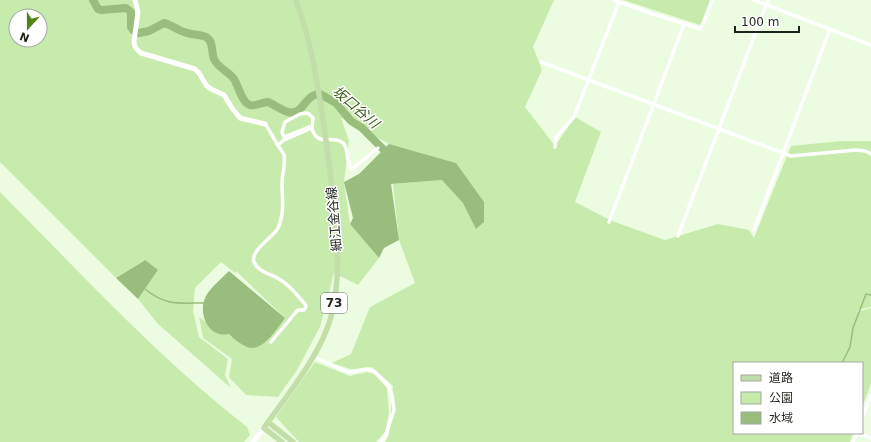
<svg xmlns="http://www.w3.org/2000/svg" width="871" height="442" font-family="'DejaVu Sans','Noto Sans JP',sans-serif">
	<rect width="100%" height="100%" fill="#ecfce1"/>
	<!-- green -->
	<path fill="#c7ebac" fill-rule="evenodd" d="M0,0H554L533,47L542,70L525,107L555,146L575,117L601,132L575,202L612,221L665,240L718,224L749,230L754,238L791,146L841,141H871V307L858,310L857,312L871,308V383L862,408V363H734V433H853L850,442H385L389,435L393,386L372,367L353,370L332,363L351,354L370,307L415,283L399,240L393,184L442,180L456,163L389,144L341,118L349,141L344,182L350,224L379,258L358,285L334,273L320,327L297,370L278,397L246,395L229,377L232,359L203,338L199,317L207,323L229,334L244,346L285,318L237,272L239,270L235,273L221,262L195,288L193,311L199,337L228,359L225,375L231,388L158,324L138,299L158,270L144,260L116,278L0,162ZM16,16H40V40H16Z
		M623,0H714L700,25Z
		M0,192C80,272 157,357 247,427L250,435L244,442H0Z
		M315,362L350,376L367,372L374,374L387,388L389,412L385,432L376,442H299L276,417Z"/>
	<!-- water -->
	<path fill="#98bd7c" d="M389,144L456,163L484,202V222L476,229L463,203L442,180L391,184L399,240L384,248L379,258L350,224L353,218L344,182L359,174Z
		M145,260L158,270L138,299L116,278Z
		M229,271L285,318C277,328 263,353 247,347C240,344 234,339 229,334C208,339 197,312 206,296C210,288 222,278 229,271Z"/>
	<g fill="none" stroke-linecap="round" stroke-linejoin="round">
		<!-- stream -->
		<path stroke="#98bd7c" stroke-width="1.5" d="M145,289C166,306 178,303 204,303
			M842,363L850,347L853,328L866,294L871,295"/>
		<!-- river -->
		<path stroke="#98bd7c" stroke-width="8" d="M93,0L98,9L102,10L126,8L131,12V27L133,30
			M139,33L149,31L164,23C172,25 177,30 184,32C191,35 199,34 206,37C214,41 211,52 214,59C218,68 228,71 234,79C238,85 242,103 250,105C255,107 262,102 268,102C275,105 281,110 288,112C304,116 304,94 320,94L336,103L351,121L362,128L384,150L390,158"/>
		<!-- street -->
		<path stroke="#fff" stroke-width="3.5" d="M614,0L653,14L701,29L712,0
			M754,0L871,45
			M541,62L791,156L856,150L865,151L871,154
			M306,113L309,114L313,118L312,128L309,127L284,137L282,132L285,122L300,114Z
			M265,124C270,130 272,136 276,142C278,147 282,150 284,155C286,164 282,174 282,183C282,198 285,213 278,228C273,238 250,250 254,262C258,272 271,274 279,279C290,285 297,295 305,304L306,307L304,310H298L296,312L271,342
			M278,145L284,140L312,128C317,148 332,134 343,143C349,148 345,161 352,169L378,148
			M555,147L556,137L574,117L619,2
			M609,222L684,24
			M754,230L830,29
			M678,236L768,0
			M314,357L348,372L367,369L375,372L388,385L392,395L394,410L386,434L384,439L380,442
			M862,419L871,395
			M857,433L871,438
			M853,442L857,433"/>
		<!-- secondary -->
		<path stroke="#fff" stroke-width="5" d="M135,0L138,12L134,41C134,47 136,49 141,53L195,69L199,73L206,85L211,89L224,95L232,108L240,118L265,124
			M253,442L264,428"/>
		<!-- primary -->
		<path stroke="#c2dfaa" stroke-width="5.5" d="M268,422L293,442
			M282,442L264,428C287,395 320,356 331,317C343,271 336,224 331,178C325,134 320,90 310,47C306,31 301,15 296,0"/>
	</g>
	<g text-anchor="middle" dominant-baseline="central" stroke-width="3" stroke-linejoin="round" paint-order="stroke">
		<!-- shield labels -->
		<rect fill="#fff" stroke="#62665f" stroke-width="1" x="321" y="293" width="26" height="20" rx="3"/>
		<g font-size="12" font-weight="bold" fill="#1e241a">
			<text x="334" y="303">73</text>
		</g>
		<!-- street labels -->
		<g font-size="13" fill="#1e241a" stroke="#fff">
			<text transform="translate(334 219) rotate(-95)">細江金谷線</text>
		</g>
		<!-- water labels -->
		<g font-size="14" font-style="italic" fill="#3c5e1b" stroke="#fff">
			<text transform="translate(356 107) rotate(41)">坂口谷川</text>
		</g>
	</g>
	<!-- legend -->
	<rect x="733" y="362" width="130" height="72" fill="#ffffff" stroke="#a5a7a3"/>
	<rect x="741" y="375" width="20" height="6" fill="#c2dfaa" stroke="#a5a7a3"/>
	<text x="769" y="382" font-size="12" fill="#1e241a">道路</text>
	<rect x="741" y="392" width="20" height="12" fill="#c7ebac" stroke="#a5a7a3"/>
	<text x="769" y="402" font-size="12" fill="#1e241a">公園</text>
	<rect x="741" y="412" width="20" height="12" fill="#98bd7c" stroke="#a5a7a3"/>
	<text x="769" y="422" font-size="12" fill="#1e241a">水域</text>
	<!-- north arrow -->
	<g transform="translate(28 28) rotate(201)"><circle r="19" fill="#ffffff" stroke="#a5a7a3"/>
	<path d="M0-3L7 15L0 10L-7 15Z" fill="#518317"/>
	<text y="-6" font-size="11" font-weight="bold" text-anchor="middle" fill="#1e241a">N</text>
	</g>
	<!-- scale -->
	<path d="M735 26v6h64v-6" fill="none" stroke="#1e241a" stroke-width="2"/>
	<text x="741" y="26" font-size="12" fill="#1e241a" stroke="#ffffff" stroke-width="3" paint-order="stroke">100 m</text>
</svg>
